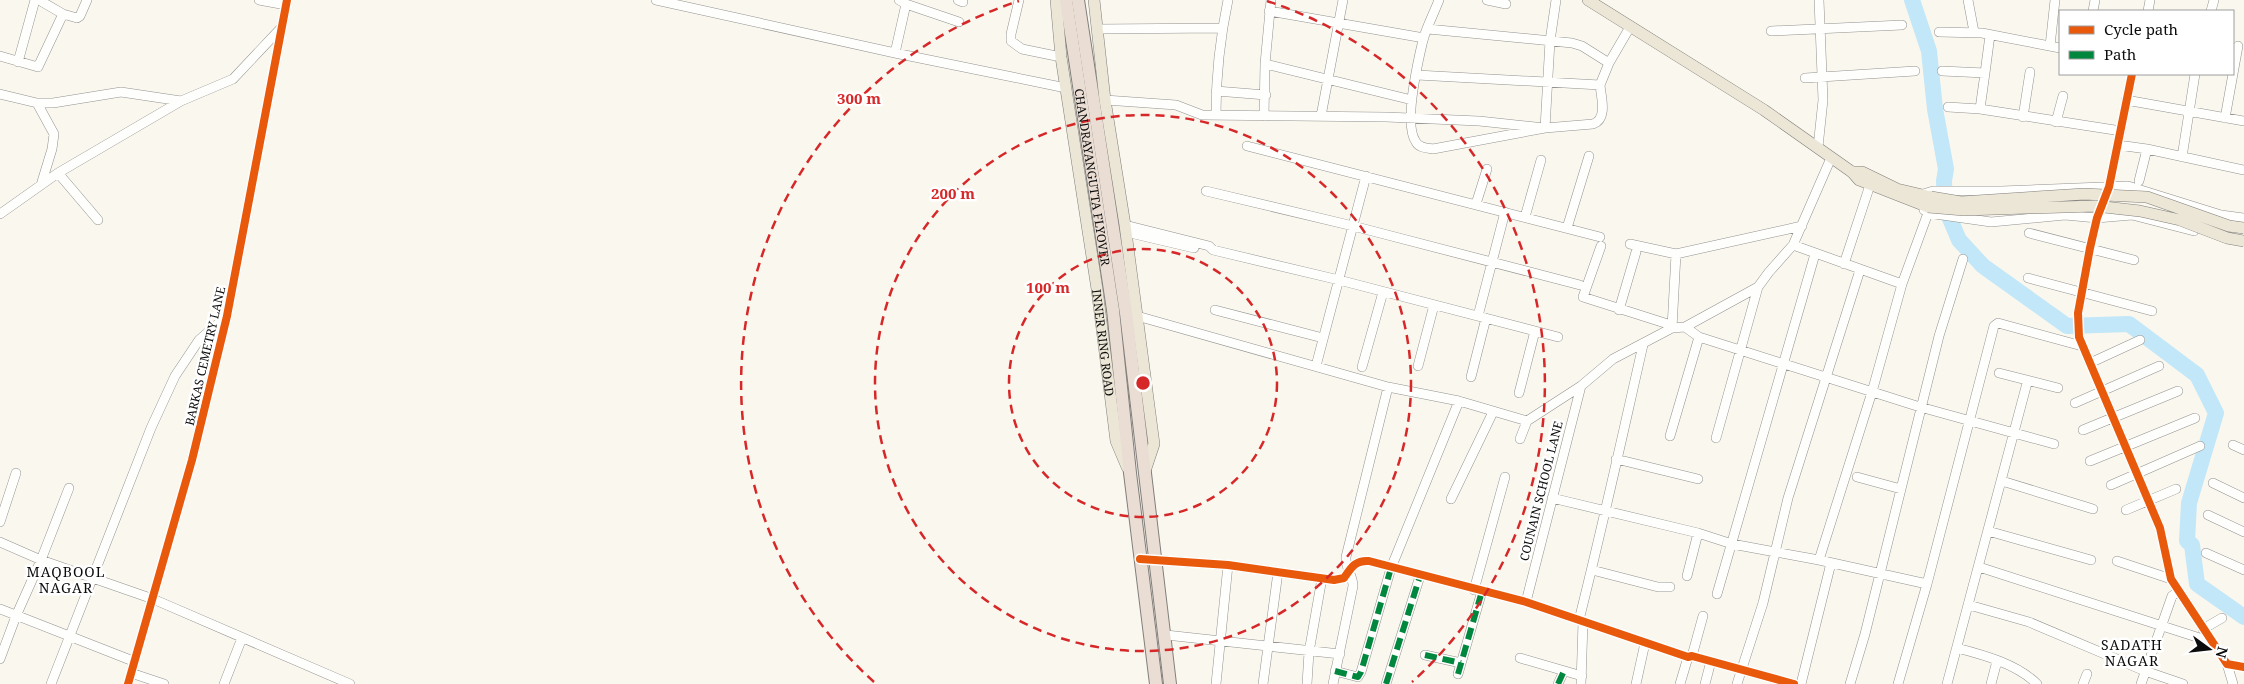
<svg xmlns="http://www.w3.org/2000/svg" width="2244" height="684" font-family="'Noto Serif',serif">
	<rect width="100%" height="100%" fill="#faf7ef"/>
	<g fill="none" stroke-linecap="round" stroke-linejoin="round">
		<!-- river -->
		<path stroke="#c1e7f8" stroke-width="16" d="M1912,0L1929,51L1935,109L1946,169L1944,181L1945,207L1959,240L1983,266L2067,326L2129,324L2197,375L2216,413L2189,503L2187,541L2192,545L2197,584L2244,617"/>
		<defs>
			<path id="minor" d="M259,0L286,5
				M656,0L895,53L1066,88
				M958,0L963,2
				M1019,0L1011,34V41L1022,49L1061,57
				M1487,0L1506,4
				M1968,0L1974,32
				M906,4L959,22
				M1269,11L1424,38
				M2093,11L2095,0
				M2148,11L2150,0
				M2211,11L2214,0
				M63,14L77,18L80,16L87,0
				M1097,29L1222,28
				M1428,29L1572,43L1582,46L1609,63
				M1771,31L1902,25
				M1939,32L1982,33L2060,48
				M2050,46L2055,0
				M895,53L906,4L899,0
				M0,56L38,67L63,14L39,0
				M18,62L35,0
				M1265,64L1412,100
				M1942,71L1985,73L1990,35
				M2132,74L2109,187L2097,218L2090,248L2078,313L2079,337L2160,528L2171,579L2227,664L2244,667
				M1417,75L1600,85C1601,97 1608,119 1593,124L1545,128L1433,149C1427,148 1419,148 1416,142C1403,125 1418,61 1423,40C1427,26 1434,13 1439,0
				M1805,78L1915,71
				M1600,85L1609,63L1630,27
				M1216,91L1266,95
				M0,94L37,103H53L121,92L181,101
				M1105,100L1176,105L1202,115L1386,117L1479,121L1545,128L1550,41L1556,0
				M2126,100L2244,121
				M37,103L54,134L52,149L41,185
				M1948,107L1980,109L2121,131
				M1980,109L1985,73
				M1216,114C1216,76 1220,38 1228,0
				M1264,116L1265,64L1271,0
				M1321,116L1343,0
				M2023,117L2030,72
				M2225,118L2238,46
				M2056,122L2063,96
				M2118,145L2147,149L2244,170
				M1247,146L1600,237
				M1818,147L1823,100L1819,0
				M2182,157L2195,74
				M58,173L98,220
				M2139,181L2147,149
				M1206,191L1353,226L1580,285
				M1920,195L1933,191H2001L2128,186L2221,215L2244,218
				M1476,204L1487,169
				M1924,210L1928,213L1991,222L2065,215L2097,218L2132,215L2194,231
				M0,214L58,173L181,101L233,79L281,28
				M1525,217L1541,160
				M1125,225L1209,246L1213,250L1339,280L1558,337
				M1567,228L1589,156
				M1126,232L1194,248
				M2029,233L2134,260
				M1630,244L1676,254L1802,226
				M1793,245L1902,284
				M1601,246L1583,297L1671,325
				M1844,264L1870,185
				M2028,278L2152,311
				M1215,310L1323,338
				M1619,310L1636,252
				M1137,316L1388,387L1459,401L1527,421
				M1478,316L1505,212
				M1685,327L1699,337L1920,407L2054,444
				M1672,328L1676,254
				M2090,363L2140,340
				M1316,366L1366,176
				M1418,366L1434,305
				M1362,367L1383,292
				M1999,373L2058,388
				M1471,377L1486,318
				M1519,393L1535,331
				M2075,403L2159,366
				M2083,430L2178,391
				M1670,436L1699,337
				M1716,438L1758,287
				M1520,439L1527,421L1581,386L1613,359L1672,328L1685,327L1758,287L1769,272L1793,245L1831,158
				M2233,445L2244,450
				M1616,459L1698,479
				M2090,461L2195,418
				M1857,477L1901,489
				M2002,481L2093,509
				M2213,483L2244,498
				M2111,485L2200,446
				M1552,498L1698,533L1732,544L1819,560L1927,584
				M1451,499L1493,412
				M2126,510L2176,489
				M2208,515L2244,532
				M0,522L16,473
				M1988,531L2091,560
				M0,542L41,560L153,599L350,684
				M2206,553L2244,570
				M1140,559L1228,565L1334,580L1344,578C1351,568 1355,560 1369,561L1526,602L1688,657L1692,656L1794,684
				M1819,560L1872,392L1902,284L1928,213
				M2117,561L2171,579
				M1979,567L2212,642
				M1592,570L1658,587H1670
				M1687,576L1698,533
				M1474,590L1505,477
				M1717,594L1815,254
				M1526,602L1581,386
				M1969,605L2029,622L2145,671L2183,684
				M0,609L133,661
				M1579,620C1602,529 1622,437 1643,345
				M2203,629L2222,618
				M1166,635L1340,654
				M1957,648C1984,655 2017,664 2037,684
				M1425,655L1461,663
				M1692,656L1703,616
				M1520,658L1582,676
				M0,659L16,616L41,560L69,488
				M2227,664L2233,684
				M1335,671L1358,677L1361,672L1391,568L1459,401
				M131,673L164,684
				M1458,674L1482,591
				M51,684L151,428L175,376L199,340L227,316
				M128,684L192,460L227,316L287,0
				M224,684L242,638
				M1216,684L1228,565
				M1263,684L1278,572
				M1307,684L1309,652L1322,578
				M1333,684L1353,586C1353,575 1345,568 1346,557L1388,387
				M1386,684L1420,576
				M1558,684L1564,671
				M1581,684L1583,622
				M1636,684L1645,643
				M1680,684L1688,657
				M1705,684L1711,661
				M1737,684L1763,603L1788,498L1860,270
				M1801,684L1831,563
				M1850,684L1865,634L1939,336L1963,259
				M1898,684L1927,584L1994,326L1998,323L2082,346
				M1947,684L2027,383L2030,381
				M1991,684L1997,661
				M2083,684L2087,674
				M2141,684L2172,596L2179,591"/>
			<g id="major">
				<path id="s1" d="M1056,0L1061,57L1097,289L1116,441L1127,467"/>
				<path d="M1094,0L1105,100L1125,225L1154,444L1145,471"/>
				<path d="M1588,0L1764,110L1852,172L1859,180L1928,207"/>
				<path d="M1852,172H1862L1897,189L1931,197"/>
			</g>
			<g id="highway">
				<path id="s2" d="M1066,0L1113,310L1130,473L1156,684"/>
				<path d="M1078,0L1126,313L1170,684"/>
			</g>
		</defs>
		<!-- minor casing -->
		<use href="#minor" stroke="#93928e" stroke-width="10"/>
		<!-- major casing -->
		<use href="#major" stroke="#807f7c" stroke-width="12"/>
		<!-- highway casing -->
		<use href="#highway" stroke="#807f7c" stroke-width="14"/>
		<!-- minor -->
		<use href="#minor" stroke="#fefefd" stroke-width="9"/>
		<!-- major -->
		<use href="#major" stroke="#ece6d6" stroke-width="11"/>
		<!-- highway -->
		<use href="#highway" stroke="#eaddd3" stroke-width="12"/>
		<defs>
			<path id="major-bridge" d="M1931,197L1961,202L2084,194L2147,197L2229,226L2244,228
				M1928,207L1964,210L2095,206L2140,211L2180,220L2227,238L2244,241"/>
		</defs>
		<!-- major-bridge casing -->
		<use href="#major-bridge" stroke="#807f7c" stroke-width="12" stroke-linecap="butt"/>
		<!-- major-bridge -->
		<use href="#major-bridge" stroke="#ece6d6" stroke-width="11"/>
		<!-- quiet -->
		<path stroke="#00873e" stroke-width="6" stroke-dasharray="12 6" stroke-linecap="butt" d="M1425,655L1461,663
			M1335,671L1358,677L1361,672L1391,568
			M1458,674L1482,591
			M1386,684L1420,576
			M1558,684L1564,671"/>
		<defs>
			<path id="cycleway" d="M2132,74L2109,187L2097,218L2090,248L2078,313L2079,337L2160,528L2171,579L2227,664L2244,667
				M1140,559L1228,565L1334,580L1344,578C1351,568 1355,560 1369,561L1526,602L1688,657L1692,656L1794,684
				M128,684L192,460L227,316L287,0"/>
		</defs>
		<!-- cycleway casing -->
		<use href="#cycleway" stroke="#fff" stroke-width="11"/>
		<!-- cycleway -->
		<use href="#cycleway" stroke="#e8590c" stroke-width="8"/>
	</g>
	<!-- distance rings -->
	<g fill="none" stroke="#d62828" stroke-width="2.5" stroke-dasharray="9 6">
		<circle cx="1143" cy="383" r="134"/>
		<circle cx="1143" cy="383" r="268"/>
		<path d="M874 682A402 402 0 0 1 1019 1M1267 1A402 402 0 0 1 1412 682"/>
	</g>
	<g text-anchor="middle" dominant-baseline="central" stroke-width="5" stroke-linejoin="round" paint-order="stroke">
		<!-- street labels -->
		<g font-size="12" fill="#0c0c0c" stroke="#fff">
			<text stroke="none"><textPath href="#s2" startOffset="179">CHANDRAYANGUTTA FLYOVER</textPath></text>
			<text stroke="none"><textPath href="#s1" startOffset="346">INNER RING ROAD</textPath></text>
			<text transform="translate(205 356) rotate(-77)">BARKAS CEMETRY LANE</text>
			<text transform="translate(1541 491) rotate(-76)">COUNAIN SCHOOL LANE</text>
		</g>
		<!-- neighbourhood labels -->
		<g font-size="14" letter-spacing="1" fill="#0c0c0c" stroke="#fff">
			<text x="66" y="571">MAQBOOL<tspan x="66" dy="16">NAGAR</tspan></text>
			<text x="2132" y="644">SADATH<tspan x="2132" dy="16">NAGAR</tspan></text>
		</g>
	</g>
	<circle cx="1143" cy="383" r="8" fill="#d62828" stroke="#fff" stroke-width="2.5"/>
	<g font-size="15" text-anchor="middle" font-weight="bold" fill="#d62828" stroke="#fff" stroke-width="5" stroke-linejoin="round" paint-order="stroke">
		<text x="859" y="104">300 m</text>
		<text x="953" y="199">200 m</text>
		<text x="1048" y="293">100 m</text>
	</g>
	<!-- legend -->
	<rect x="2059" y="10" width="175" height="65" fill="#ffffff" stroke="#9e9e9e"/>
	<rect x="2069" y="26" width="25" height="8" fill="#e8590c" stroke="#9e9e9e"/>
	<text x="2104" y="35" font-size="15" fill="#0c0c0c">Cycle path</text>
	<rect x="2069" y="51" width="25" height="8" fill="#00873e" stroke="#9e9e9e"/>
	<text x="2104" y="60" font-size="15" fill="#0c0c0c">Path</text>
	<!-- north arrow -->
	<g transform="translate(2209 649) rotate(105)" stroke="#ffffff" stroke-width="4" paint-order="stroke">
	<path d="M0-4L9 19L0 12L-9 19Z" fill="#0c0c0c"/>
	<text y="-8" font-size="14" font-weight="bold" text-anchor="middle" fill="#0c0c0c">N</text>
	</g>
</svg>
